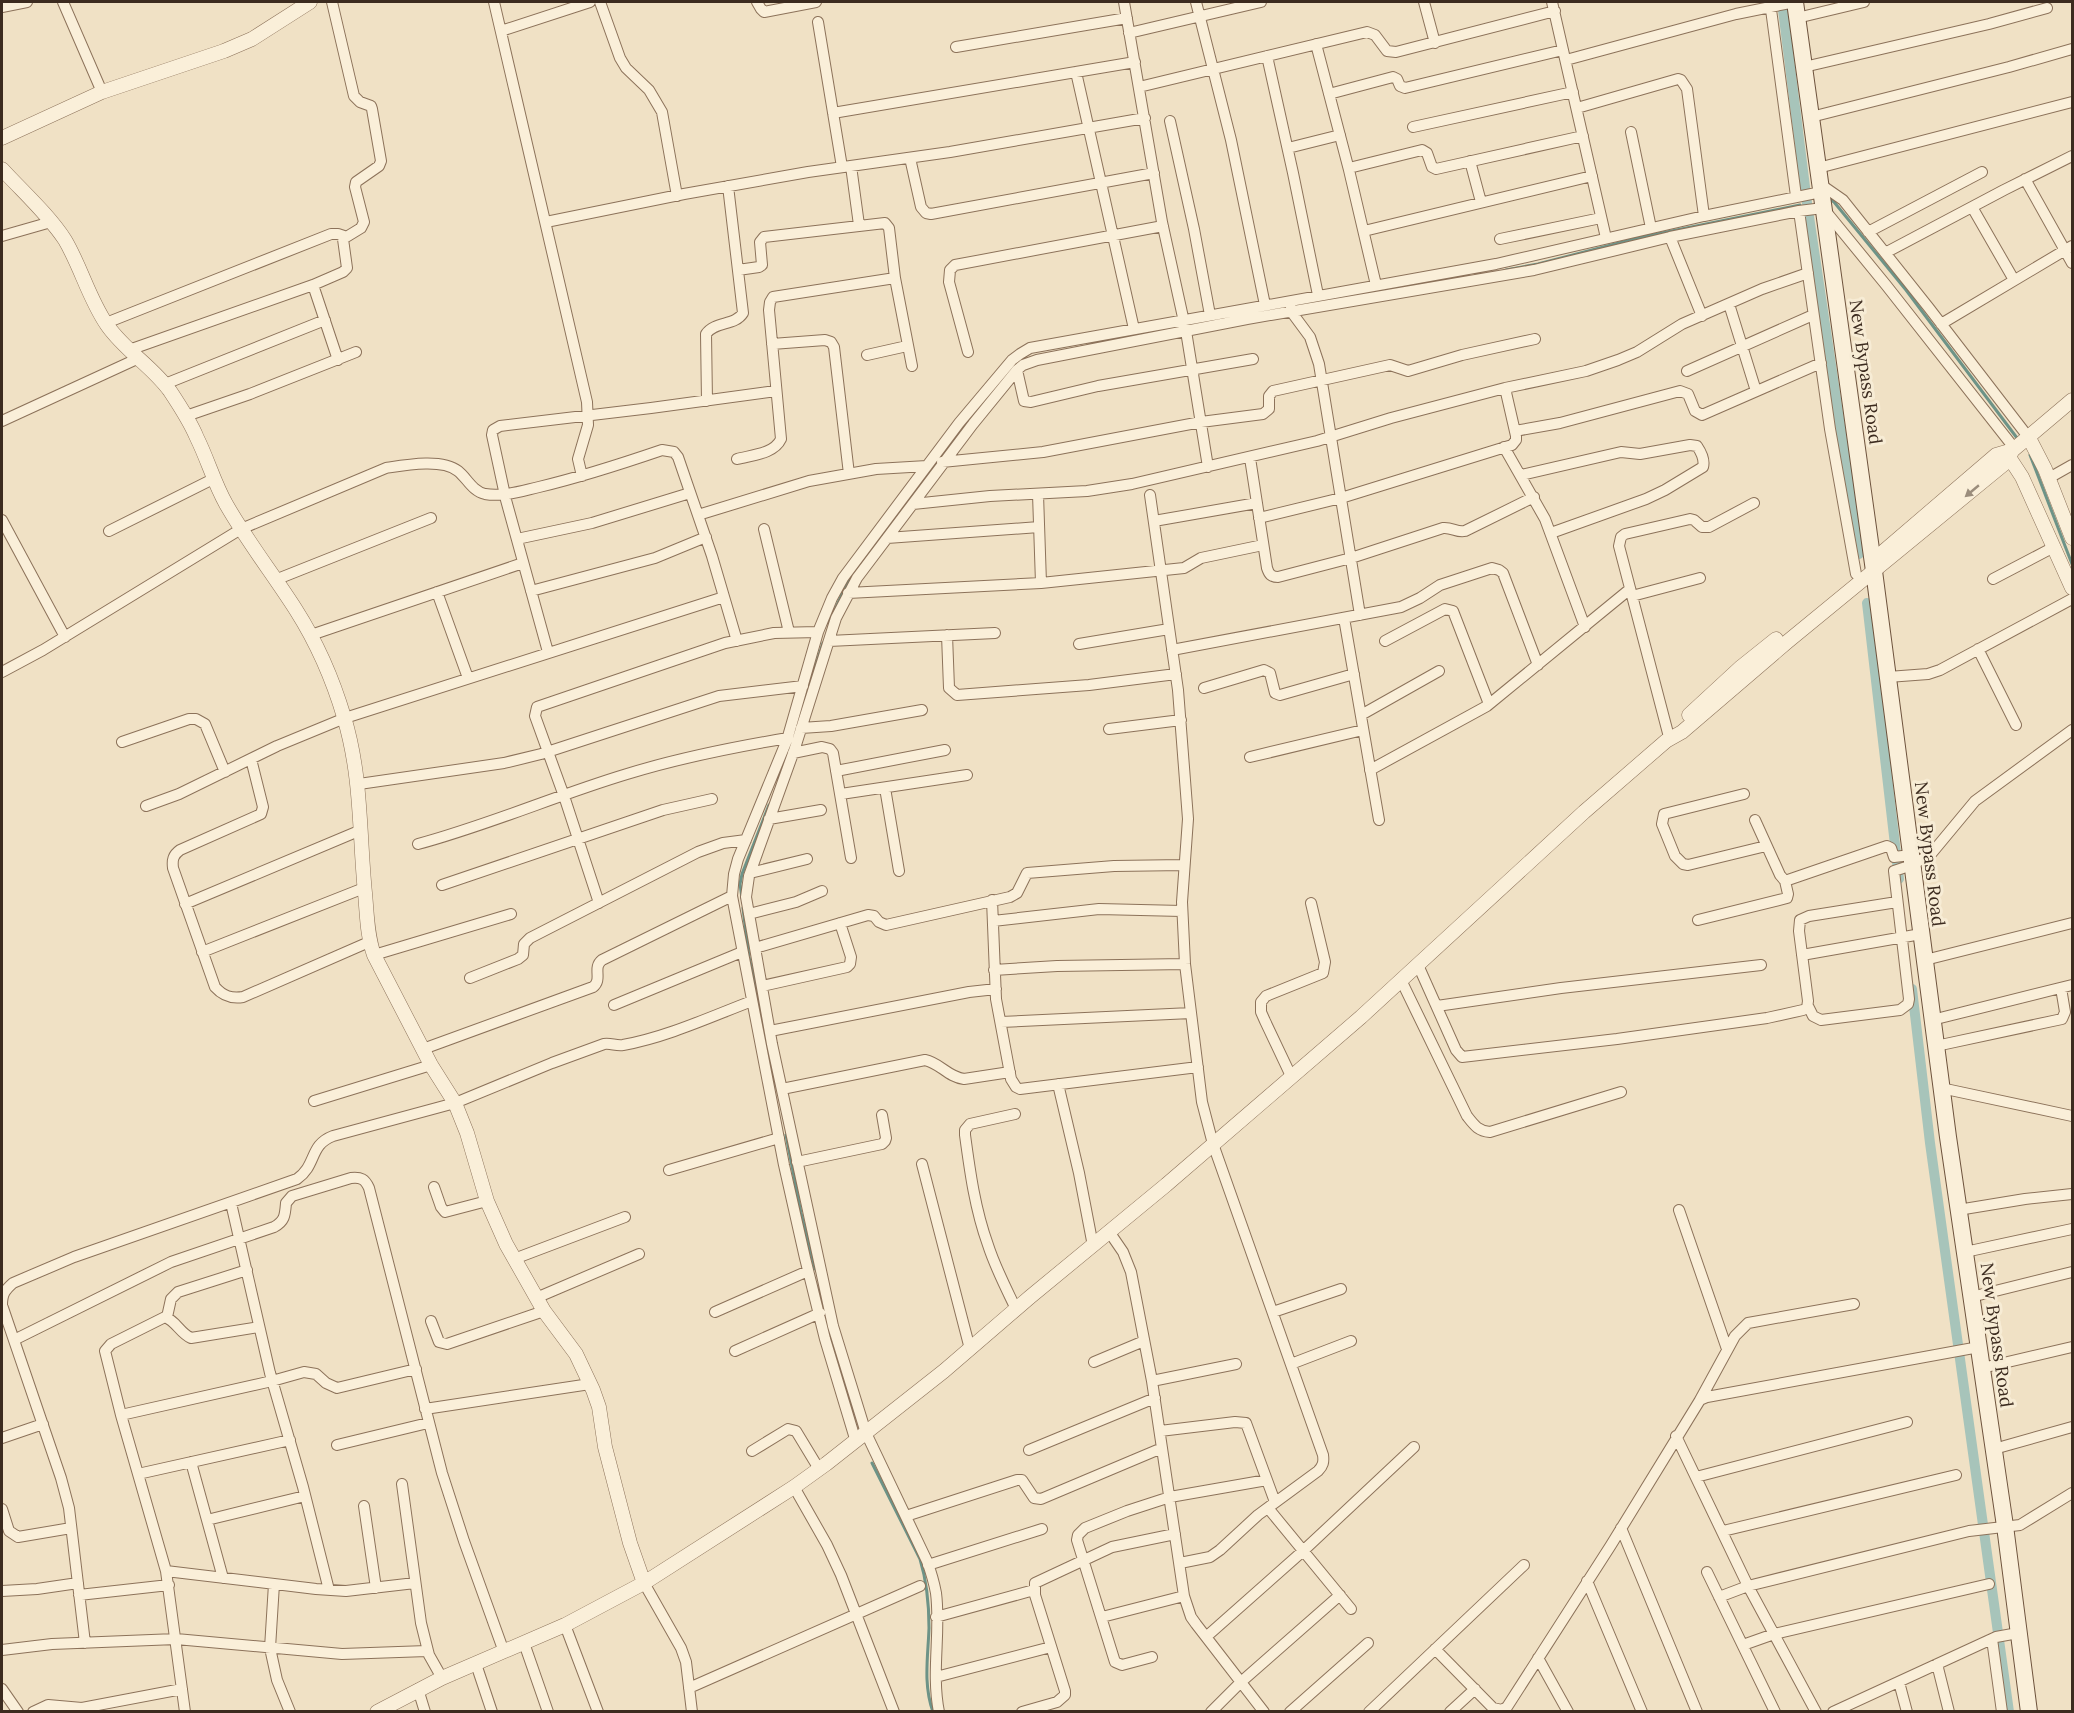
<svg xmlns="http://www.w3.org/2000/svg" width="2074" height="1713" font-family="Lora,serif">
	<rect width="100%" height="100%" fill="#f0e1c5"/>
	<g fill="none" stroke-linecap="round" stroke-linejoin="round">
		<!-- stream -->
		<path stroke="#6d9387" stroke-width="3" d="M1830,199L1834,202L1906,290L2017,438
			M1506,270L1538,264L1642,237L1800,205
			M2030,455L2072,564
			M834,612L846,585L855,573
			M803,706L823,643
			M742,898L740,884L742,874L769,805
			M743,908L749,957L761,1011
			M786,1135L801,1213L815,1269
			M840,1365L849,1400
			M872,1463L920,1559C927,1582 929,1605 929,1628C928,1657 923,1684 933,1712"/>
		<!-- canal -->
		<path stroke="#a7c4ba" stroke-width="10" d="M1782,2L1807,203L1859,554
			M1867,603L1899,879
			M1912,989L1930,1143L2009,1712"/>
		<defs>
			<path id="minor" d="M63,2L102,92
				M494,2L587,402L588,425L578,459L582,476
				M600,2L620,58L626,68L649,90L662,112L677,196
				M757,2L761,9L764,12L816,2
				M1124,2L1162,222L1186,331L1208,467
				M1196,2L1231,140L1265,305
				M1424,2L1435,43
				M1552,2L1606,238
				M1770,2L1796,196
				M2,7L27,2
				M1797,18L1864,2
				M818,22L842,167
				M501,31L590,2
				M1129,33L1261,2
				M1316,44L1349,170L1376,285
				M956,47L1127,18
				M1267,56L1293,173L1318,295
				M1566,60L1736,14L1795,2
				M1804,67L1989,24L2047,8
				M1076,72L1134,329
				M1139,87L1367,32L1375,35L1387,51L1396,52L1555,11
				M1329,94L1393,77L1397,79L1400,86L1405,88L1563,50
				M1577,108L1678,79L1681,80L1687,89L1704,216
				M833,113L1135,62
				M1811,117L2009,67L2072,49
				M1170,121L1194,229L1210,315
				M1413,127L1573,92
				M1631,132L1651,228
				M1288,148L1340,135
				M910,158L921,207L926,213L931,214L1154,173
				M1470,161L1481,202
				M851,166L859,225
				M1349,168L1422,150L1427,153L1432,167L1436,169L1583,136
				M1818,168L2072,102
				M2025,179L2072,263
				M1820,184L1843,200L1929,308L2029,438
				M1972,207L2014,280
				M1799,211L1830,429L1856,574
				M546,222L684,194L808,172L950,152L1145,118
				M1364,231L1592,176
				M1868,232L1982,172
				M2,236L51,222
				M1670,237L1702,316
				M1500,239L1601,218
				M1885,253L2004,190L2072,156
				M738,270L759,267L762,265L760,242L764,237L885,223L889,228L895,278L912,366
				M313,285L338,360
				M1729,304L1756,391
				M1291,308L1293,314L1310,337L1319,364L1360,615
				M106,323L331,234H338L344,236
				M1941,324L2072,246
				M772,344L825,340L831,342L834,347L849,474
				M129,350L313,285L343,272L347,268L343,239L361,228L364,222L355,187L356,182L379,166L381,161L372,109L371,106L360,102L354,96L332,2
				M968,352L949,282L950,270L955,265L1163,226
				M867,355L907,346
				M1017,370L1024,401L1031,402L1098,386L1253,359
				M1687,371L1813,315
				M165,384L325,320
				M707,401L706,334C715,321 735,326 743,313L728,186
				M186,416L250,394L356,352
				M2,421L139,358
				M1515,431L1560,423L1680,391L1688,394L1695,411L1702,415L1821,363
				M1504,447L1545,519L1585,627
				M1250,458L1267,568C1269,574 1271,577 1278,577L1351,558L1443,528C1452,527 1457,533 1465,531L1534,497
				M737,459C752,455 774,454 781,439L769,310L770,302L773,297L895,278
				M942,462L1043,452L1201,422L1263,414L1269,409V396L1273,391L1390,365L1408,371L1462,355L1535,339
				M1521,475L1621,452L1640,454L1690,445L1697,446C1701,452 1705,460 1703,467L1665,490L1646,499L1551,533
				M2049,478L2072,465
				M1038,494L1041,583
				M1150,495L1178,690L1188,819L1182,902L1185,964L1202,1102L1213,1144L1323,1455C1324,1462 1323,1466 1318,1471L1258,1515L1220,1550L1210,1557L1180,1563
				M913,504L990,496L1087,491L1132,484L1317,441L1391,418L1505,388L1586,371L1618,360L1637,352L1682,324L1762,289L1808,273
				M698,515L809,481L876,469L927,466
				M1259,518L1341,498L1512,445L1516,440V436L1505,388
				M2,520L65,637
				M1154,521L1257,503
				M764,529L789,632
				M109,531L213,479
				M887,538L1039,527
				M517,539L592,523L690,493
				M1993,579L2054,547
				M275,580L431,518
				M531,591L655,558L706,537
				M437,592L468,678
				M848,593L1041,583L1184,568L1201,558L1263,545
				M1632,596L1700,578
				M1344,618L1379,820
				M311,635L523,563
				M947,635L949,688L957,695L1089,685L1176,674
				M829,641L995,633
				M1385,641L1445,609L1453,611L1489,704
				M1079,644L1169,629
				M1978,649L2016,725
				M1172,650L1401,607L1420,598L1440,585L1492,568L1499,570L1503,573L1538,665
				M548,652L506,500L492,435L493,430L500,426L651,408L776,391
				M2,672L43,650L241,529L386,468C405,465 442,458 458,471C467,478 472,491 485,494C503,497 521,491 539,487C581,477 621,464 662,450L674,452L678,457L712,556L737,641
				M1888,677L1928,674L1940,670L2072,599
				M1204,688L1264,670L1270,673L1275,693L1280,695L1354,674
				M1361,715L1439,671
				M801,728L831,726L922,710
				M1109,729L1181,720
				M1669,737L1619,546L1621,537L1625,534L1690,519L1694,520L1702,527H1709L1754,503
				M122,742L189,719H196L205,724L225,772
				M793,753L822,747L830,749L833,753L851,858
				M1250,757L1363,730
				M251,759L263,807L261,814L180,850C173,855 172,860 173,868L215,987C223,996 231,999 243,997L369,942
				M1370,770L1487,706L1630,589
				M836,771L945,750
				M359,784L504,763L541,754L719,696L803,686
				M885,788L899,871
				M841,794L967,775
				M1744,794L1664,814L1662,824L1675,856L1683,864L1688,865L1766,846
				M146,806L179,794L277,746L345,718L724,597
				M769,819L821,810
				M1755,820L1780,875L1785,881L1887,846L1891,848L1894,857L1911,855
				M418,844C489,825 557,795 627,774C679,758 734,747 788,738
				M750,873L807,859
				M442,885L663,810L712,799
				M992,900L996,999L1011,1079L1016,1087L1020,1089L1198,1067
				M599,903L564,796L535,716L537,707L725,643L774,633L818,632
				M185,904L361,830
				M749,914L796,902L822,891
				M1698,920L1787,898L1788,894L1785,881
				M993,921L1099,909L1182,911
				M755,948L868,915L874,916L879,922L886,925L1010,897L1017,893L1027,873L1114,866L1184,865
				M202,952L364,888
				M374,955L511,914
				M1802,955L1921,934
				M1925,960L2072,923
				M1418,965L1456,1050L1462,1057L1617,1039L1767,1018L1803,1010L1807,1008L1808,1001L1799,931L1800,920L1809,916L1897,902
				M994,970L1057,966L1185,964
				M470,978L518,959L523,955L524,944L530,938L698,852L723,843L746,840
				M1401,980L1467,1116C1474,1125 1478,1131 1490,1132L1621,1092
				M762,986L847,967L850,964L851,957L840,923
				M614,1005L742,952
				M1437,1006L1561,988L1761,965
				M1808,1006L1813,1016L1821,1020L1900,1010L1908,1004L1909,999L1894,871L1912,865L1931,854L1975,801L2072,730
				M1932,1020L2072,985
				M1001,1022L1191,1013
				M770,1031L969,992L996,989
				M1936,1046L2062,1019L2065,1012L2061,988
				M423,1049L593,987C603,979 592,968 602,960L732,896
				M1291,1076L1265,1021L1261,1012V1002L1266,996L1323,973L1325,962L1311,903
				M1058,1084L1079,1173L1093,1246
				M1941,1088L2072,1116
				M782,1089L925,1060C940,1063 948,1077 964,1079L1010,1072
				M314,1101L431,1065
				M1015,1114L970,1124L965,1130V1135C970,1172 975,1209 988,1245C995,1267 1006,1288 1016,1309
				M797,1162L882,1144L885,1141L886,1138L882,1115
				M922,1164L970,1349
				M669,1170L779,1138
				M434,1187L441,1207L445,1212L487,1201
				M231,1203L270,1373L303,1487L329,1590
				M1679,1210L1727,1349
				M1958,1210L2025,1199L2072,1194
				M1110,1233L1123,1252L1131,1272L1152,1381L1184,1596L1191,1617L1196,1624L1264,1712
				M1965,1252L2072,1229
				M514,1259L625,1217
				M1971,1297L2072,1272
				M536,1298L639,1254
				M715,1312L808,1271
				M1273,1312L1341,1289
				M167,1317L171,1299L178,1292L247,1270
				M431,1321L439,1342L447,1344L544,1311
				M14,1340L171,1262L274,1227C285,1221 285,1215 286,1203L292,1196L351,1178C361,1177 365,1179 369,1188L442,1473L464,1541L504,1652
				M735,1351L820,1313
				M1094,1362L1144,1341
				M1291,1364L1351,1341
				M1982,1368L2072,1347
				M1152,1381L1236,1364
				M1700,1400L1735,1336L1748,1323L1854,1304
				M425,1409L590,1384
				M121,1415L272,1381L304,1372L316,1374L326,1383L337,1388L416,1369
				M1160,1431L1235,1422L1246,1423L1275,1502
				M1676,1436L1748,1586L1816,1712
				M2,1438L43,1424
				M856,1442L825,1339L805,1258L784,1165L732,896L734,874L738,859L787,740L818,632L832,598L843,578L959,423L1012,360L1020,354L1030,348L1496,264L1704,216L1821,192
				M337,1445L428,1423
				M1994,1449L2072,1427
				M1029,1450L1155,1398
				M752,1451L788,1429L796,1431L819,1469
				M191,1462L223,1578
				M138,1474L290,1440
				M1696,1477L1907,1422
				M402,1484L421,1623L429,1655L442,1678
				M794,1487L827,1545L841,1575L894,1712
				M364,1506L376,1588
				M1268,1508L1351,1609
				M2,1509L9,1531L18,1537L71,1528
				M906,1516L1017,1480H1022L1034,1498L1041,1499L1162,1448
				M207,1520L305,1496
				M1621,1528L1697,1712
				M1723,1531L1956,1475
				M928,1565L1042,1529
				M166,1571L316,1589L346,1591L415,1583
				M1707,1572L1775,1712
				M1587,1581L1642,1712
				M644,1583L681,1648L686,1662L692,1712
				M274,1584L270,1648L277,1680L290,1712
				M2,1591L37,1589L78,1583
				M79,1595L169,1585
				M1719,1597L1748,1586L1969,1531L2020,1525L2072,1493
				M936,1617L1034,1590
				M1102,1617L1184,1596
				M565,1625L598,1712
				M1206,1637L1303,1551L1414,1447
				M1992,1639L2002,1712
				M85,1643L69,1508L61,1478L2,1305C2,1294 5,1290 13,1283L74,1257L297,1179C317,1165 309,1145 333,1136L455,1103L552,1063L604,1044C611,1043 616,1046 623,1045C667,1037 710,1017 752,1001
				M524,1643L548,1712
				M1743,1645L1774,1634L1989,1584
				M1435,1649L1493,1708L1502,1710L1507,1707L1611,1545L1700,1400L1707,1397L1979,1347
				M2,1650L52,1644L176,1639L342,1654L427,1651
				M1152,1657L1122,1665L1115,1662L1077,1540L1078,1535L1085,1528L1127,1511L1170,1497L1267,1480
				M1538,1658L1568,1712
				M476,1664L492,1712
				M1937,1664L1949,1712
				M936,1677L1051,1647
				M1899,1682L1907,1712
				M689,1688L920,1586
				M2,1689L18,1712
				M418,1689L425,1712
				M33,1712L48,1705L82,1708L182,1689
				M185,1712L166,1571L121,1415L105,1351L111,1344L165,1317C176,1321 180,1333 191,1338L259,1327
				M939,1712C931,1672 941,1632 936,1593C934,1582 931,1572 927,1561L866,1433L833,1326L772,1044L746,897L749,876L795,748L836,618L857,578L973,424L1017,370L1023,365L1037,360L1247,319L1534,270L1670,237L1799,211L1823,208L1886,285L2015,449
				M1022,1712L1057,1702L1065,1695V1691L1035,1595V1583L1112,1547L1175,1534
				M1211,1712L1241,1682L1340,1595
				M1290,1712L1368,1643
				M1369,1712L1524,1565
				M1450,1712L1475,1689
				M1833,1712L1996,1637L2018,1633"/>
			<path id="tertiary" d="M2,138L102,92L224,51L252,39L310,2
				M2,169C23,192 48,214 65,240C81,267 89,299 107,325C125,351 152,366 170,391C180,406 190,421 197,438C208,460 214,483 226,504C247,541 273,574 296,610C317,643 333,680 344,717C362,777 359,832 365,893C367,914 367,935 374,955L431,1065L455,1103L467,1133L487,1201L506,1244L544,1311L576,1354L593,1390L599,1407L605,1447L630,1543L644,1583
				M2029,438L2045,469L2072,538
				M2009,457L2022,477L2072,588
				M1877,557L1996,455L2013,450
				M1689,715L1741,667L1776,639
				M377,1712L442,1678L565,1625L644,1583L794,1487L826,1464L944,1371L1030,1297L1166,1185L1361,1017L1584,812L1666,741L1682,732L1787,642L2004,464L2013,450L2072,400"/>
			<path id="secondary" d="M1795,2L1874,571L1948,1137L2005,1526L2029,1712"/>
		</defs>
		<!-- minor casing -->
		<use href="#minor" stroke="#8c725a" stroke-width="12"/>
		<!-- tertiary casing -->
		<use href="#tertiary" stroke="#8c725a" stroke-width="15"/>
		<!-- secondary casing -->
		<use href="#secondary" stroke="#6e533d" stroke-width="18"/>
		<!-- minor -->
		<use href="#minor" stroke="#faefd9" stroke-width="10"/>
		<!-- tertiary -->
		<use href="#tertiary" stroke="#faefd9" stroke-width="14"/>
		<!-- secondary -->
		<use href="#secondary" stroke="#faefd9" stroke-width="16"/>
	</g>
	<!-- one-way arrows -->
	<defs><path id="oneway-solid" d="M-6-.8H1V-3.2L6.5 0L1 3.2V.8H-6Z" transform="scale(1.5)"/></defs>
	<use fill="#9b8d7c" href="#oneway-solid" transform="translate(1972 491) rotate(140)"/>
	<g text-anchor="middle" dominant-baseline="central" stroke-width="6" stroke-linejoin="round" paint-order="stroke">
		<!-- street labels -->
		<g font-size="18" fill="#3c2b1f" stroke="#f7ecd5">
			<text transform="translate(1866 372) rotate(82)">New Bypass Road</text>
			<text transform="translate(1930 854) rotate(83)">New Bypass Road</text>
			<text transform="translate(1997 1335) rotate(82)">New Bypass Road</text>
		</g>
	</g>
	<!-- border -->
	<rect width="2074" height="1713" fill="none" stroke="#3c2b1f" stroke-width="6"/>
</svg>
